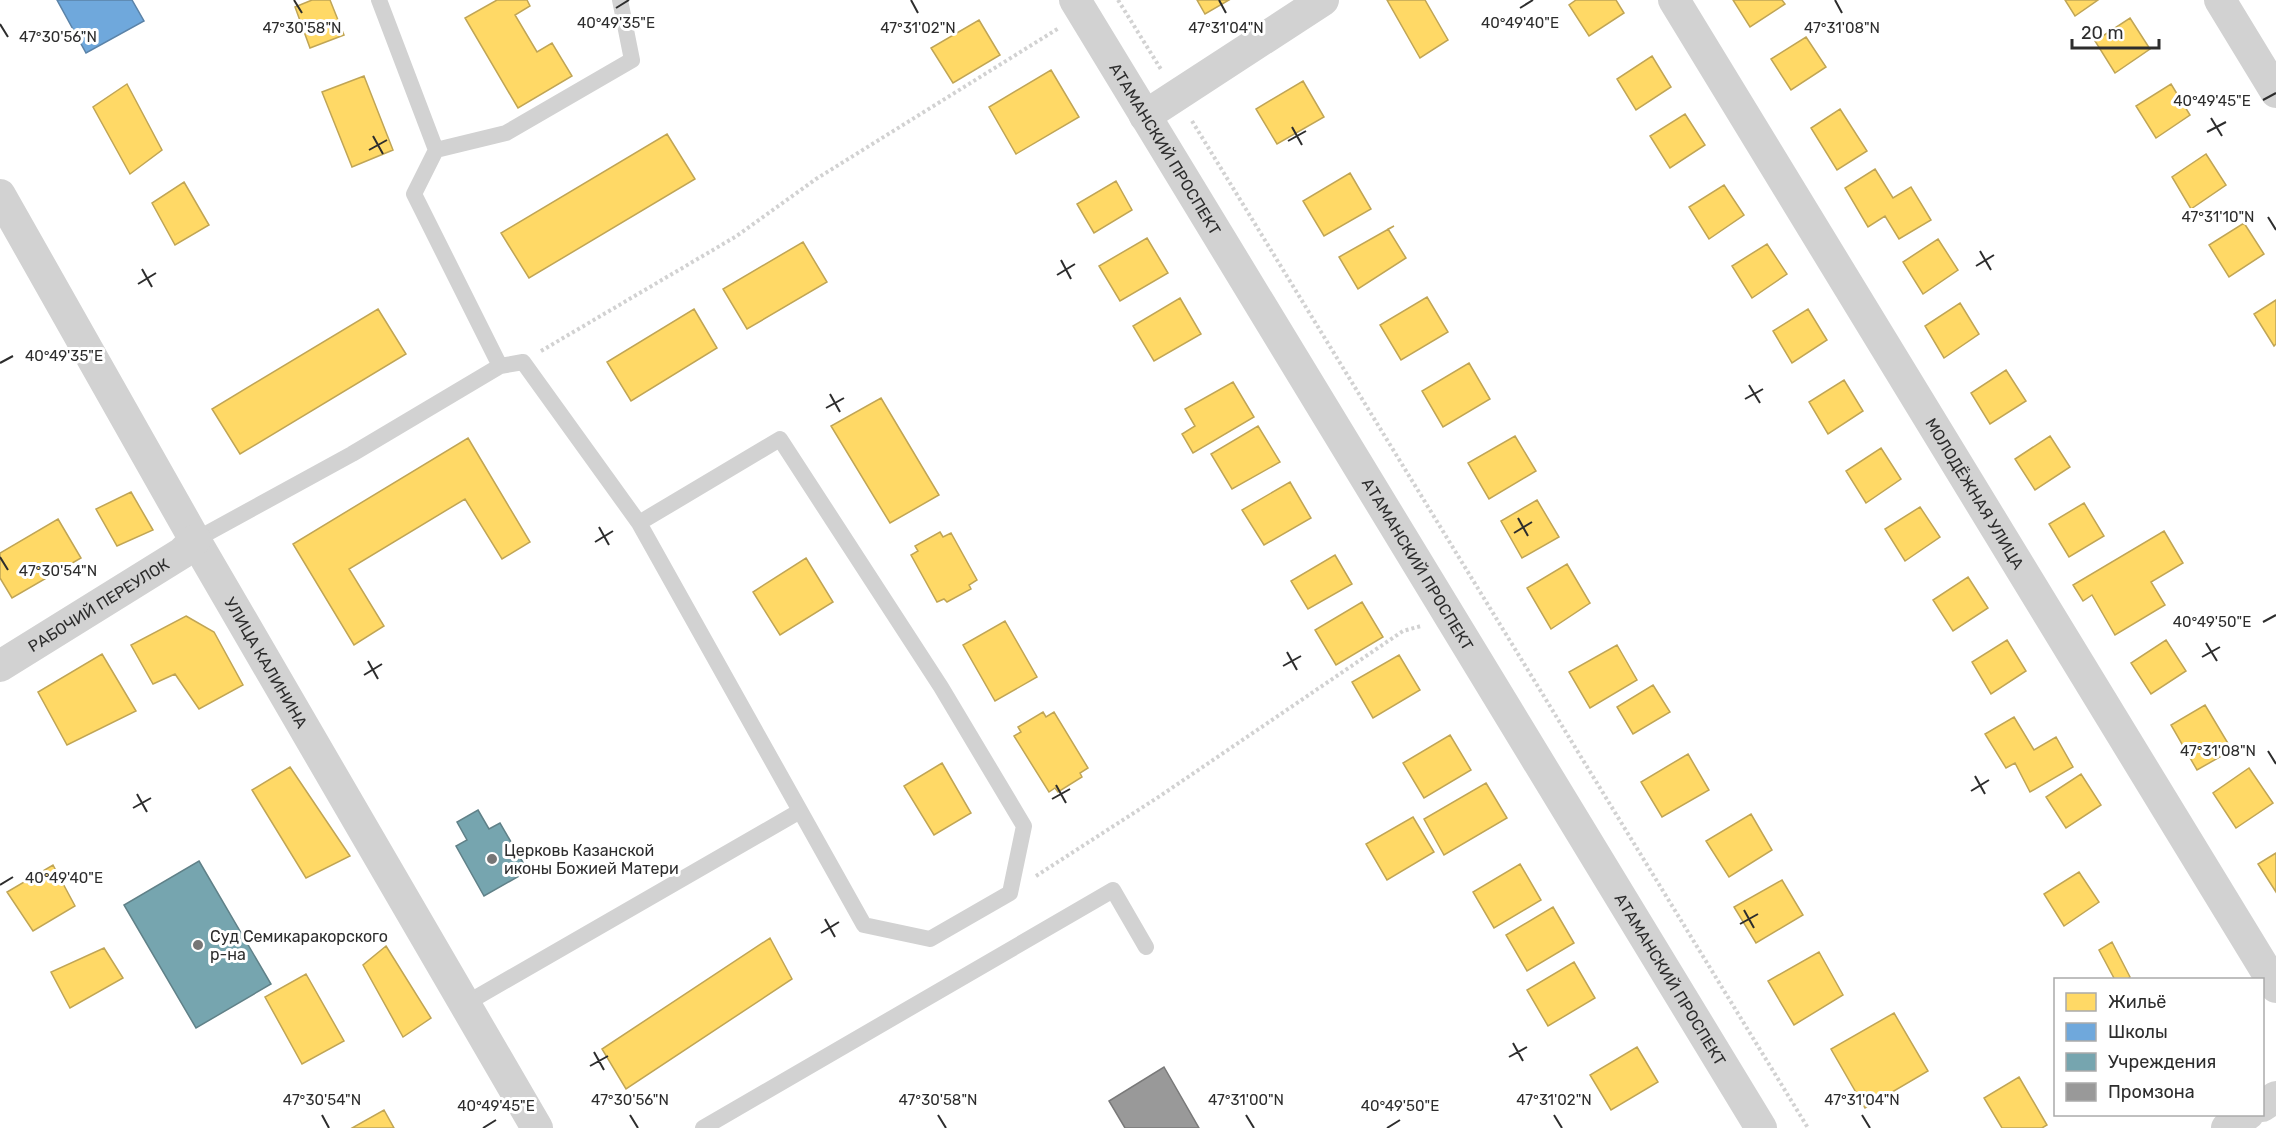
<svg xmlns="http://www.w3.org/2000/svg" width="2276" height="1128" font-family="Rubik,sans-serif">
	<rect width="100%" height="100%" fill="#fff"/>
	<!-- homes -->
	<path fill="#ffd966" stroke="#c0a555" stroke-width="1.5" d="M312,0H330L344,35L310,48L295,7Z
		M497,0H527L530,6L515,15L537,52L552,43L572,76L518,108L465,18Z
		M1197,0H1229L1205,14Z
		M1387,0H1425L1448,40L1420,58Z
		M1576,0H1616L1624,13L1589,36L1569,5Z
		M1733,0H1782L1785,4L1750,27Z
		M2065,0H2098L2075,16Z
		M2130,18L2150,49L2115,73L2095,41Z
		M979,20L1000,55L953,83L931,48Z
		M1806,37L1826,67L1791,90L1771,59Z
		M1652,56L1671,87L1636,110L1617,79Z
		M1051,70L1079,117L1016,154L989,107Z
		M364,76L393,150L352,167L322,92Z
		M1303,81L1324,117L1277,144L1256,109Z
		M127,84L162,150L130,174L93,107Z
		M2171,84L2190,115L2156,138L2136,106Z
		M1840,109L1867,151L1837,170L1811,128Z
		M1685,114L1705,145L1670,168L1650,136Z
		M667,134L695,179L529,278L501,233Z
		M2206,154L2226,185L2191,209L2172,177Z
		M1875,169L1893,198L1911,187L1931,220L1899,239L1885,216L1868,227L1845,188Z
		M1350,173L1371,209L1324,236L1303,201Z
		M1116,181L1132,210L1094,233L1077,204Z
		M184,182L209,225L175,245L152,203Z
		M1724,185L1744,215L1709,239L1689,207Z
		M2244,223L2264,254L2229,277L2209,245Z
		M1394,226L1388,229L1406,258L1358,289L1339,257Z
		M1147,238L1168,273L1120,301L1099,266Z
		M1938,239L1958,270L1923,294L1903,262Z
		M803,242L827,282L747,329L723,289Z
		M1767,244L1787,274L1752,298L1732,266Z
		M1427,297L1448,332L1401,360L1380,325Z
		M1180,298L1201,334L1154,361L1133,326Z
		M2276,300V344L2274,346L2254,314Z
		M1960,303L1979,334L1944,358L1925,326Z
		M378,309L406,354L240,454L212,409Z
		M694,309L717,348L631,401L607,362Z
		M1808,309L1827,340L1792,363L1773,331Z
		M1469,363L1490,399L1443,427L1422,391Z
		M2006,370L2026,401L1990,424L1971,393Z
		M1844,380L1863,411L1828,434L1809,402Z
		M1233,382L1254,417L1193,453L1182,434L1195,426L1185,409Z
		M881,398L939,495L890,523L831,426Z
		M1258,426L1280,462L1232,489L1211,454Z
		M1515,436L1536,471L1489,499L1468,463Z
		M2050,436L2070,467L2035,490L2015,459Z
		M468,438L530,542L502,559L465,499L349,569L384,626L354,645L293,544Z
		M1881,448L1901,479L1866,503L1846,471Z
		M1290,482L1311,518L1264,545L1242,510Z
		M131,492L153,530L117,546L96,509Z
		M1537,500L1559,537L1522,558L1501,521Z
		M2084,503L2104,536L2069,557L2049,524Z
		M1920,507L1940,537L1905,561L1885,529Z
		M58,519L81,558L12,598L0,578V553Z
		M2164,531L2183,563L2151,582L2165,605L2115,635L2092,595L2083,601L2073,585Z
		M940,532L943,537L951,533L977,580L969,585L971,589L947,602L944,599L937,602L911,555L918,551L915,546Z
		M1335,555L1352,584L1308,609L1291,581Z
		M806,558L833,602L780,635L753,592Z
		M1567,564L1590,603L1551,629L1527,588Z
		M1968,577L1988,608L1953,631L1933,600Z
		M1362,602L1383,637L1336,665L1315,630Z
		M186,616L214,632L243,685L199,709L175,674L153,684L131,645Z
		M1005,621L1037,677L995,701L963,645Z
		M2007,640L2026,671L1991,694L1972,662Z
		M2166,640L2186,671L2151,694L2131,663Z
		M1617,645L1637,680L1590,708L1569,672Z
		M102,654L136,711L67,745L38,692Z
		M1399,655L1420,690L1373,718L1352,682Z
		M1653,685L1670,712L1633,734L1617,707Z
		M2205,705L2232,750L2197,770L2171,725Z
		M1043,712L1046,717L1054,712L1088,768L1080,773L1082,777L1058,792L1055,788L1049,792L1014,736L1021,732L1018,727Z
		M2014,717L2034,750L2056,737L2073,767L2030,792L2015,763L2006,768L1985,734Z
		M1450,735L1471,770L1424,798L1403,763Z
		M1688,754L1709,790L1662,817L1641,782Z
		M942,763L971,813L934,835L904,786Z
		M290,767L350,856L306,878L252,790Z
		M2249,768L2273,803L2236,828L2213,793Z
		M2081,774L2101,805L2066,828L2046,797Z
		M1486,783L1507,818L1444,855L1424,819Z
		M1751,814L1772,850L1729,877L1706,841Z
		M1413,817L1434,852L1387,880L1366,844Z
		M2276,853V892L2258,864Z
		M1520,864L1541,900L1494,928L1473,892Z
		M53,865L75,906L33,931L7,892Z
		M2079,872L2099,902L2064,926L2044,894Z
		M1782,880L1803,915L1756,943L1734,907Z
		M1553,907L1574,943L1527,971L1506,935Z
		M770,938L792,979L626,1089L602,1049Z
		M2112,942L2130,977L2126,980H2115L2099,950Z
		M386,946L431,1018L403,1037L363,965Z
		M104,948L123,978L70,1008L51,972Z
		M1819,952L1843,995L1794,1025L1768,981Z
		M1574,962L1595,998L1548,1026L1527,990Z
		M306,974L344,1041L302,1064L265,997Z
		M1894,1013L1928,1071L1865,1108L1831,1049Z
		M1637,1047L1658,1082L1611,1110L1590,1075Z
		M2019,1077L2047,1125L2042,1128H2002L1984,1098Z
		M384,1110L394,1128H352Z"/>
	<!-- schools -->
	<path fill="#6fa8dc" stroke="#5b83a8" stroke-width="1.5" d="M57,0H132L144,21L86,53Z"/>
	<!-- public -->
	<path fill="#76a5af" stroke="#608188" stroke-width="1.5" d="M478,810L489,829L500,823L528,871L484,896L456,846L467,840L457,822Z
		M199,861L271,984L196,1028L124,905Z"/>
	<!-- industry -->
	<path fill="#999" stroke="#797979" stroke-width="1.5" d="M1164,1067L1199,1128H1125L1109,1101Z"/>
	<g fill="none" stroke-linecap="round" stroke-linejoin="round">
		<!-- path -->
		<path stroke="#d2d2d2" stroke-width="4" stroke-dasharray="3 3" stroke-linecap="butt" d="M1118,0L1162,71
			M1192,121L1808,1128
			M541,351L735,237L816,179L1059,28
			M1036,876L1160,796L1403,631L1421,626"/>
		<!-- service -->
		<path stroke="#d2d2d2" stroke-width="16" d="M379,0L436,150L414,194L500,366
			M436,150L506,133L632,60L620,0
			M195,540L352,454L500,366L523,362L639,523L864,925L930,939L1010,893L1024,826L941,687L780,439L639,523
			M465,1004L800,811
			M703,1128L1113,890L1146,947"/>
		<!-- minor -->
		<g stroke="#d2d2d2" stroke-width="32">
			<path id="s1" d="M1075,0L1761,1128"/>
			<path id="s2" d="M1674,0L2276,987"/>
			<path d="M2220,0L2276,92"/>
			<path d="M1145,116L1323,0"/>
			<path id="s3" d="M0,195L195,540L537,1128"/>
			<path id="s4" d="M0,666L182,553L195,540"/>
			<path d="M2262,1106L2276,1097"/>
			<path d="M2227,1128L2248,1114"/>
		</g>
	</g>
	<!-- ticks -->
	<path fill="none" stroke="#2d2d2d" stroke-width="2" d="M294,0L302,13M911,0L918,13M1219,0L1226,13M1835,0L1842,13M616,8L629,0M1520,8L1533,0M0,24L8,37M2263,100L2276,93M2211,118L2222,136M1292,127L1302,145M2207,132L2226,122M373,136L383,154M1288,141L1306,131M369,150L387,140M2268,217L2276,230M1980,251L1991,270M1061,260L1071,279M1976,266L1994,255M142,269L152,287M1057,275L1075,264M138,284L156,273M0,363L13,356M1749,385L1760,403M830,394L840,412M1745,399L1763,389M826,408L844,398M1518,518L1528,536M599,527L609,545M1514,533L1532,522M595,542L613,531M0,557L8,570M2263,622L2276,615M2206,643L2217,661M1287,652L1297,670M2202,657L2220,647M368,661L378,679M1283,666L1301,656M364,675L382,664M2268,751L2276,764M1975,776L1985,794M1056,785L1066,803M1971,791L1989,780M137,794L147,812M1052,799L1070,789M133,808L151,798M0,885L13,877M1744,910L1754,928M825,919L835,937M1740,924L1758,914M821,933L839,922M1513,1043L1523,1061M594,1052L604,1070M1509,1057L1527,1047M590,1066L608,1056M322,1115L329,1128M630,1115L638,1128M938,1115L946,1128M1246,1115L1254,1128M1554,1115L1562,1128M1862,1115L1870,1128M483,1128L496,1120M1387,1128L1400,1120"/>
	<!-- markers -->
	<g fill="#767676" stroke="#fff" stroke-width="2">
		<circle cx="492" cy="859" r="6"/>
		<circle cx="198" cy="945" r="6"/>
	</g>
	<g text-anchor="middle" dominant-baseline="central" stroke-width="6" stroke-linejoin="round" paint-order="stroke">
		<!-- street labels -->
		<g font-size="16" fill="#2d2d2d" stroke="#fff">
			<text stroke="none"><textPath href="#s1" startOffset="174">АТАМАНСКИЙ ПРОСПЕКТ</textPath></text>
			<text stroke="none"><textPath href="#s2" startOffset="578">МОЛОДЁЖНАЯ УЛИЦА</textPath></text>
			<text stroke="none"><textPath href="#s1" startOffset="660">АТАМАНСКИЙ ПРОСПЕКТ</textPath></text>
			<text stroke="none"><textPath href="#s4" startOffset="116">РАБОЧИЙ ПЕРЕУЛОК</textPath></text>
			<text stroke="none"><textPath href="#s3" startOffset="538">УЛИЦА КАЛИНИНА</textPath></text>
			<text stroke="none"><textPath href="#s1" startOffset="1146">АТАМАНСКИЙ ПРОСПЕКТ</textPath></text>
		</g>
		<!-- poi labels -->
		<g font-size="16" fill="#2d2d2d" stroke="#fff" text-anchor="start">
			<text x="504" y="850">Церковь Казанской<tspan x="504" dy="18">иконы Божией Матери</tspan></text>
			<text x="210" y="936">Суд Семикаракорского<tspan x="210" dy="18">р-на</tspan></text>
		</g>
	</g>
	<g font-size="15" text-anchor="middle" fill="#2d2d2d" stroke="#fff" stroke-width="6" stroke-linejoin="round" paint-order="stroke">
		<text x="616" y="28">40°49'35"E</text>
		<text x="1520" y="28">40°49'40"E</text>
		<text x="302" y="33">47°30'58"N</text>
		<text x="918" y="33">47°31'02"N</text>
		<text x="1226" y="33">47°31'04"N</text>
		<text x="1842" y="33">47°31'08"N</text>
		<text x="58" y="42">47°30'56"N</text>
		<text x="2212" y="106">40°49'45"E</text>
		<text x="2218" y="222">47°31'10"N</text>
		<text x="64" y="361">40°49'35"E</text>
		<text x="58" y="576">47°30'54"N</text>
		<text x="2212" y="627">40°49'50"E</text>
		<text x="2218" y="756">47°31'08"N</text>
		<text x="64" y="883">40°49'40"E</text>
		<text x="322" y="1105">47°30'54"N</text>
		<text x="630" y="1105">47°30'56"N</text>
		<text x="938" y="1105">47°30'58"N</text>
		<text x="1246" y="1105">47°31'00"N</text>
		<text x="1554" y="1105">47°31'02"N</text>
		<text x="1862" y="1105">47°31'04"N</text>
		<text x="496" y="1111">40°49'45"E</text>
		<text x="1400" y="1111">40°49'50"E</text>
	</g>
	<!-- legend -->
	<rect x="2054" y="978" width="210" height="138" fill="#ffffff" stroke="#ababab" stroke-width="1.5"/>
	<rect x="2066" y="993" width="30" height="18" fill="#ffd966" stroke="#ababab" stroke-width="1.5"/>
	<text x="2108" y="1008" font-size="18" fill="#2d2d2d">Жильё</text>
	<rect x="2066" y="1023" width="30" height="18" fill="#6fa8dc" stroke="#ababab" stroke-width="1.5"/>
	<text x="2108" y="1038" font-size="18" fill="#2d2d2d">Школы</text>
	<rect x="2066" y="1053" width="30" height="18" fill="#76a5af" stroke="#ababab" stroke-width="1.5"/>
	<text x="2108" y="1068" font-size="18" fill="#2d2d2d">Учреждения</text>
	<rect x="2066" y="1083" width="30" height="18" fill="#999999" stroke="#ababab" stroke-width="1.5"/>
	<text x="2108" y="1098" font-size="18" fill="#2d2d2d">Промзона</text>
	<!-- scale -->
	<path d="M2072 39v9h87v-9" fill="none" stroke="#2d2d2d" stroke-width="3"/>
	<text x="2081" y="39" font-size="18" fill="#2d2d2d" stroke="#ffffff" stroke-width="4.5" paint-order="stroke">20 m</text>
</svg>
